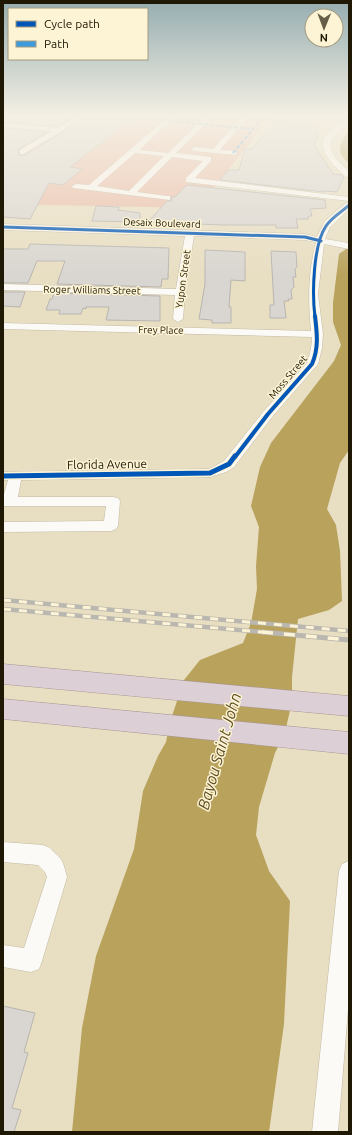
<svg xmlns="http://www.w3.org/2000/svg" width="352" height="1135" font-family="Ubuntu,sans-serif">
	<rect width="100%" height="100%" fill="#e8dec2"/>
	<!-- green -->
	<path fill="#ebbca8" d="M3,117H270L198,208L3,204Z"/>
	<!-- water -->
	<path fill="#b8a25c" d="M349,131V163C335,152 339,143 349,131Z
		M349,240V450L340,463L327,509L336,525L340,551L342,601L329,610L298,619L292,677V702L285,732L275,753L259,807L256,835L269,871L290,901L284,1024L269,1132H72L82,1028L96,956L134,849L143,791L158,756L166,742L170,722L184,680L200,660L243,643L251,623L257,589L256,566L259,527L251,506L260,467L271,443L334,361L341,345L333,322V303L339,254L346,249Z"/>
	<!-- building -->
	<path fill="#d9d6d1" stroke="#b8b5b1" d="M3,117H73L58,126L3,122Z
		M84,117L132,119L70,167L82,169L63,185L49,183L30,219L3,217V128L47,132L19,149V155L23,156L63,132Z
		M274,122L320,126L315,134H319L314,145L333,174L342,175L344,177L337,192L324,191V192L220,180L228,170H239L245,149H252Z
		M187,185L325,200L326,208L310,209L312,216H309L308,219H296L298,228H276V225H222L148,222L167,201H171L172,197H175Z
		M96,206L119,207L118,210L140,213V222L92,221Z
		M30,244L169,248L168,279H162L161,287L57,284L65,261H37L28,283H3V249H28Z
		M205,250L245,252V281L231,280L229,307H231V323H212V320L199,319L205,284Z
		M271,251L296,252L297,267L295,269L296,277H293L294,287L291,290L292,299H288L289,301H284L286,318H270V305H274Z
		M3,292H25L20,307L3,306Z
		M54,293L160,296V321L106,320L109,307H86V309L83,308L81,314H59L60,310H46L50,299H52Z
		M3,1006L35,1013L24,1052L28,1053L12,1108L21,1110L14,1132H3Z"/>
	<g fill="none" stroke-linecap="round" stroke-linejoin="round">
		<defs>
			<path id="minor" d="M76,117H83L62,131L23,154H20V150L52,131L3,127V123L58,128Z
				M168,117H175L139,150L168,153L205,117H212L176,153L211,157V161L195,178L349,197V201L186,182V178L203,161L172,157L137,192L167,196H170V200L73,188L72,186L76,184L89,185ZM135,153L164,156L129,191L97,186Z
				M242,117H248L220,150L236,151V155L195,151L191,149L195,147L213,149Z
				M349,119V124C322,141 327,152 349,171V177H346C333,165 312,147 330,131C336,126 342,121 349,119Z
				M346,203H349V209L330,227L325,239L349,243V249L324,244L318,294L323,334L322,348L318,364L272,417L234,467L226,472L210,477L21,480L18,497H113L118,498L120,501L118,526L116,529L111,531L3,532V522L104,521L106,506H3V498L8,480H3V472L209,469L224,461L264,411L307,363C310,354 312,346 312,337L3,329V323L311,331C308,298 308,274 316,242L305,240L194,236L185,292L183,319L178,322L173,319L175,295L3,290V284L176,289L185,236L3,230V224L305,234L317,237L325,221Z
				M3,842L43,845L50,848L61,859L64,866L67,877L42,961L39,969L31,972L3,967V945L24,948L47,877L45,872L38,865L3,862Z
				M349,861V997L338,1132H312L339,871L342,864Z"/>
			<path id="highway" d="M3,664L349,696V716L3,684Z
				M3,699L349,732V754L3,719Z"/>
		</defs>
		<!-- minor casing -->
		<use href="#minor" stroke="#c2baa4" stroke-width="1"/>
		<!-- highway casing -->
		<use href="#highway" stroke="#a89694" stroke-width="1"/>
		<!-- minor -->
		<use href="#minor" fill="#fcfaf6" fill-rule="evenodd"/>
		<!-- highway -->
		<use href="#highway" fill="#dccfd6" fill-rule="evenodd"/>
		<defs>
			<path id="rail-far1" d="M3,600L349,631
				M3,609L273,633"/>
			<path id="rail" d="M262,632L349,640"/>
		</defs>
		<!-- rail-far1 casing -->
		<use href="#rail-far1" stroke="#b9b7af" stroke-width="4.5"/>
		<!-- rail casing -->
		<use href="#rail" stroke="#b9b7af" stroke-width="5"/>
		<!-- rail-far1 -->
		<use href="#rail-far1" stroke="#fdf3d5" stroke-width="3" stroke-dasharray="8" stroke-linecap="butt"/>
		<!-- rail -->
		<use href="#rail" stroke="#fdf3d5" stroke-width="3.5" stroke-dasharray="11" stroke-linecap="butt"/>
		<!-- quiet -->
		<path stroke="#3c9add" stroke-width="2" stroke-dasharray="4 2" stroke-linecap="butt" d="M168,121L253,129
			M233,153L263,117"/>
		<defs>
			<path id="cycleway-far2" d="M3,227L305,237L321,241
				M315,317C312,294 313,245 326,226C332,217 342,212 349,205"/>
			<path id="cycleway-far1" d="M235,457L268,414L312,364C319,348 317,333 315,316"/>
			<path id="cycleway" d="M3,476L210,473L229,464L235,456"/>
		</defs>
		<!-- cycleway-far2 casing -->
		<use href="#cycleway-far2" stroke="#fdf3d5" stroke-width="4.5"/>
		<!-- cycleway-far1 casing -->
		<use href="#cycleway-far1" stroke="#fdf3d5" stroke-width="6"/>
		<!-- cycleway casing -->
		<use href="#cycleway" stroke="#fdf3d5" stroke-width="8"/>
		<!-- cycleway-far2 -->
		<use href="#cycleway-far2" stroke="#0057b8" stroke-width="3"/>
		<!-- cycleway-far1 -->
		<use href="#cycleway-far1" stroke="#0057b8" stroke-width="4"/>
		<!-- cycleway -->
		<use href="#cycleway" stroke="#0057b8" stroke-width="5"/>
	</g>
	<!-- sky -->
	<linearGradient id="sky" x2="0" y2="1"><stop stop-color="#95adb0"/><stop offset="0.42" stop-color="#f5f0e4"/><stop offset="1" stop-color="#f5f0e4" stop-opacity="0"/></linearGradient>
	<rect width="352" height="276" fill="url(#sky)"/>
	<g text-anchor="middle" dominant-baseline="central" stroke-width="3" stroke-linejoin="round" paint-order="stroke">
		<!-- far-street labels -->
		<g font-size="10" fill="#1e1805" stroke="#fdf3d5">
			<text transform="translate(162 223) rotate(2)">Desaix Boulevard</text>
			<text transform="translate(183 279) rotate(-82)">Yupon Street</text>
			<text transform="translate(92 290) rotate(1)">Roger Williams Street</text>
			<text transform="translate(161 330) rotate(1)">Frey Place</text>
			<text transform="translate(288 377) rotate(-50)">Moss Street</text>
		</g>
		<!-- street labels -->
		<g font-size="12" fill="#1e1805" stroke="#fdf3d5">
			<text transform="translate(107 464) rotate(-1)">Florida Avenue</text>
		</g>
		<!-- near-water labels -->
		<g font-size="16" font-style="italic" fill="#5e4f21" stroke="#fdf3d5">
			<text transform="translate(219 751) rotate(-74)">Bayou Saint John</text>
		</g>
	</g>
	<!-- border -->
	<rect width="352" height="1135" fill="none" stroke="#1e1805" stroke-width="8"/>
	<!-- legend -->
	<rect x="8" y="8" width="140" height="52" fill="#fdf3d5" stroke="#a49b82"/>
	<rect x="16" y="21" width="20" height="6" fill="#0057b8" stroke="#a49b82"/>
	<text x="44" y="28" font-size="12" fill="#1e1805">Cycle path</text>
	<rect x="16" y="41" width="20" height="6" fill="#3c9add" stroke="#a49b82"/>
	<text x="44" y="48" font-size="12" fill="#1e1805">Path</text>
	<!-- north arrow -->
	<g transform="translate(324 28) rotate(181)"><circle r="19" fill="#fdf3d5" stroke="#a49b82"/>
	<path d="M0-3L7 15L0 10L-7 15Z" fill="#655d47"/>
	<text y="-6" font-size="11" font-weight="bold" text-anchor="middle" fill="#1e1805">N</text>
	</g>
</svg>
